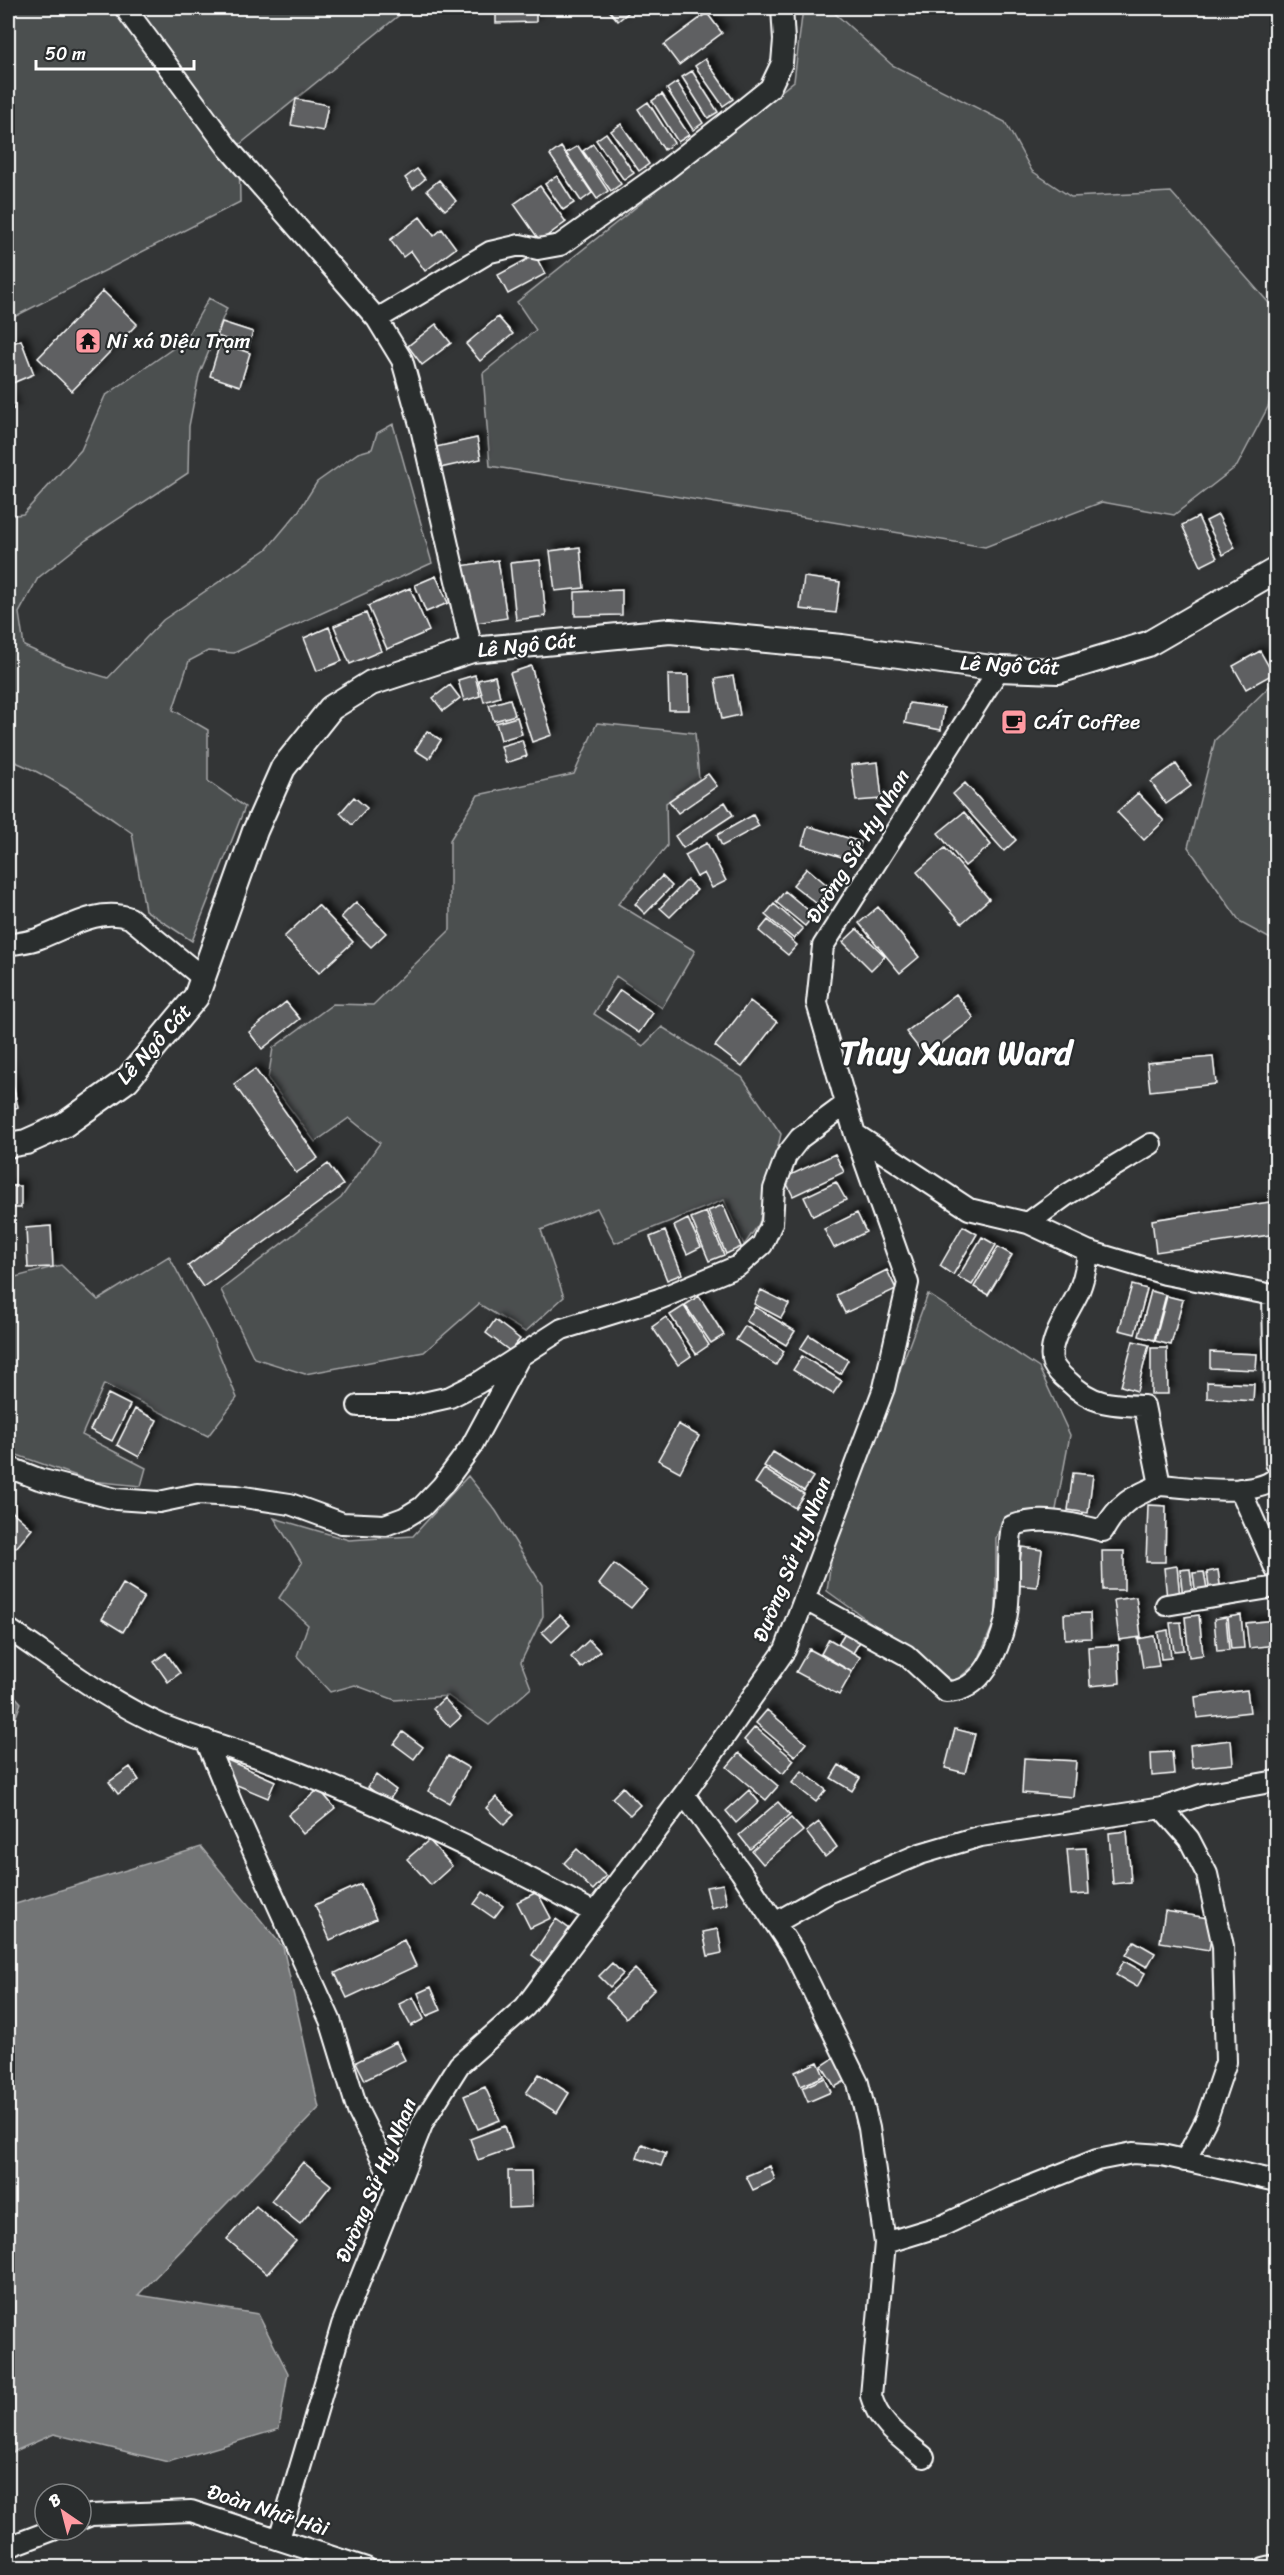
<svg xmlns="http://www.w3.org/2000/svg" width="1284" height="2575" font-family="Sriracha,sans-serif">
	<defs>
		<filter id="shadow"><feDropShadow dx="5.5" dy="-5.5" stdDeviation="3" flood-color="#0009"/></filter>
	</defs>
	<rect width="100%" height="100%" fill="#333536"/>
	<filter id="ink" filterUnits="userSpaceOnUse"><feTurbulence type="fractalNoise" baseFrequency=".0167" numOctaves="2"/><feDisplacementMap in="SourceGraphic" scale="12" xChannelSelector="R" yChannelSelector="G"/><feConvolveMatrix kernelMatrix="1 2 1 2 8 2 1 2 1" color-interpolation-filters="sRGB"/></filter>
	<g filter="url(#ink)">
		<!-- green -->
		<path fill="#4c4f50" stroke="#a6a7a8" stroke-width="1.5" d="M8,8H408L239,145L240,202L8,320Z
			M803,8H829L892,65L1005,122L1032,171L1071,197L1171,192L1276,311V380L1268,407L1237,466L1174,515L1102,502L985,547L490,466L483,373L536,330L517,302L794,81Z
			M209,298L227,308L199,375L189,426L188,473L86,540L38,578L19,613L24,646L66,665L108,678L163,620L267,549L298,512L317,482L358,453L372,449L377,433L393,424L432,563L234,653L208,651L189,661L173,710L208,730V781L245,807L192,941L145,910L132,833C92,805 53,776 8,759V516L23,514L81,450L105,396L185,340Z
			M1276,680V942L1241,923L1188,847L1215,740Z
			M597,723L695,733L699,779L666,803L667,846L618,904L695,951L662,1008L616,976L594,1014L643,1046L662,1027L742,1077L781,1134L759,1224L744,1245L724,1200L615,1243L597,1208L541,1230L564,1297L525,1332L479,1304L424,1352L305,1374L254,1358L221,1290L341,1198L380,1143L349,1118L315,1142L268,1079L273,1048L333,1004L373,1005L450,930V840L478,795L574,774Z
			M169,1256L214,1341L237,1398L208,1436L104,1384L82,1435L146,1468L141,1486L91,1481L17,1455L8,1457V1272L12,1278L61,1265L98,1300Z
			M928,1294L1039,1368L1070,1435L1055,1515L1004,1518L996,1538V1617L977,1663L954,1682L827,1591L832,1554Z
			M468,1476L496,1511L542,1585L543,1616L521,1662L531,1688L489,1725L448,1696L395,1700L355,1685L330,1692L297,1656L308,1625L279,1598L302,1563L274,1518L349,1540L413,1536Z"/>
		<!-- water -->
		<path fill="#737576" stroke="#abacad" stroke-width="1.5" d="M8,1688L21,1703L8,1738Z
			M201,1847L283,1947L319,2108L138,2295L258,2314L288,2373L279,2429L168,2462L54,2434L8,2454V1903L9,1906Z"/>
		<!-- building -->
		<path fill="#5f6162" stroke="#fff" stroke-width="1.5" filter="url(#shadow)" d="M496,8H536V22L496,23Z
			M607,8H634L618,21Z
			M707,13L722,33L679,65L664,45Z
			M705,59L733,99L723,106L695,66Z
			M692,71L718,112L708,118L682,77Z
			M677,82L703,123L693,130L667,89Z
			M662,94L689,135L678,142L652,101Z
			M296,99L328,105L323,131L291,125Z
			M648,102L674,143L664,150L638,109Z
			M621,124L649,164L639,171L611,131Z
			M606,133L634,173L624,180L596,140Z
			M593,144L621,184L611,191L583,151Z
			M578,146L608,191L597,199L566,153Z
			M561,147L592,193L581,201L550,155Z
			M417,169L425,179L413,189L405,178Z
			M557,176L574,203L563,210L545,184Z
			M439,180L456,201L445,210L427,190Z
			M540,186L566,222L540,241L514,204Z
			M420,217L434,236L442,229L456,248L425,271L411,251L403,257L390,240Z
			M535,255L545,274L508,294L498,275Z
			M103,291L137,324L72,391L38,358Z
			M498,317L513,334L480,361L466,344Z
			M222,322L253,332L248,347L217,336Z
			M436,324L451,343L422,365L408,346Z
			M21,340L34,374L8,385V345Z
			M220,343L250,353L240,386L210,376Z
			M8,393L14,409L8,412Z
			M477,438L481,459L440,468L436,447Z
			M1218,515L1235,548L1223,555L1206,521Z
			M1198,517L1217,558L1201,566L1182,525Z
			M580,547L584,588L555,591L550,551Z
			M498,560L507,618L470,624L461,566Z
			M540,560L546,616L516,620L510,563Z
			M436,576L448,603L426,612L415,585Z
			M804,577L840,582L836,613L800,609Z
			M410,588L429,631L387,649L368,606Z
			M622,590V615L575,616V592Z
			M366,613L381,651L350,664L334,626Z
			M329,627L342,661L317,671L304,638Z
			M1260,651L1273,674L1246,689L1233,666Z
			M531,666L552,735L532,742L510,673Z
			M475,675L480,696L464,701L458,680Z
			M668,675H688L689,710H669Z
			M495,676L500,697L484,702L478,680Z
			M733,676L740,715L722,719L715,679Z
			M450,685L460,698L443,711L433,698Z
			M510,699L515,715L494,721L489,705Z
			M909,703L944,708L941,730L905,723Z
			M517,717L522,734L501,740L496,723Z
			M427,731L441,740L429,759L415,750Z
			M522,740L527,756L506,763L501,746Z
			M878,762L882,799L856,801L851,765Z
			M1176,764L1191,786L1166,804L1151,782Z
			M708,774L717,786L678,813L669,801Z
			M965,783L1016,840L1004,851L953,794Z
			M1138,793L1164,821L1144,840L1117,812Z
			M354,797L367,808L352,825L340,813Z
			M725,802L733,815L683,848L675,836Z
			M964,812L991,845L965,866L938,833Z
			M753,815L759,826L722,846L717,835Z
			M808,826L861,842L855,861L802,845Z
			M707,843L726,881L712,888L704,873L697,877L685,855Z
			M945,848L989,899L962,923L917,872Z
			M807,868L834,891L821,907L793,885Z
			M662,876L672,886L645,914L635,904Z
			M687,880L697,890L670,917L660,908Z
			M785,891L814,915L805,926L776,902Z
			M356,902L386,933L371,947L341,917Z
			M774,904L803,929L794,939L765,915Z
			M318,905L353,942L319,973L284,937Z
			M878,907L919,957L900,973L859,923Z
			M768,920L797,945L788,955L759,931Z
			M857,929L885,956L871,970L843,942Z
			M620,990L653,1013L639,1033L606,1010Z
			M956,994L974,1018L925,1056L906,1032Z
			M750,1001L777,1022L742,1067L715,1046Z
			M286,1002L300,1019L262,1049L249,1032Z
			M1213,1057L1216,1084L1150,1091L1147,1063Z
			M8,1066L18,1107L8,1111Z
			M255,1069L318,1158L296,1173L234,1084Z
			M835,1154L844,1172L793,1196L784,1178Z
			M328,1164L343,1185L203,1287L188,1266Z
			M836,1182L846,1200L813,1216L804,1197Z
			M8,1186H21V1208H8Z
			M1276,1201V1234L1156,1252L1152,1220Z
			M723,1205L741,1247L726,1254L708,1211Z
			M706,1212L724,1255L709,1261L691,1218Z
			M857,1213L866,1232L834,1248L824,1229Z
			M688,1219L701,1247L687,1254L674,1226Z
			M51,1226L53,1267L28,1268L26,1228Z
			M963,1226L977,1234L953,1275L940,1266Z
			M665,1231L682,1274L667,1280L650,1237Z
			M982,1237L996,1245L972,1285L958,1277Z
			M998,1247L1012,1255L988,1295L974,1287Z
			M887,1270L896,1289L845,1313L836,1295Z
			M1132,1285L1147,1289L1135,1334L1119,1330Z
			M761,1290L789,1304L781,1318L754,1304Z
			M1151,1291L1166,1295L1154,1340L1139,1336Z
			M699,1296L724,1335L711,1343L685,1305Z
			M1167,1296L1183,1300L1171,1345L1155,1341Z
			M684,1306L709,1345L696,1354L670,1315Z
			M755,1307L795,1331L786,1345L746,1321Z
			M666,1317L691,1356L678,1365L652,1327Z
			M495,1320L520,1339L510,1351L486,1333Z
			M745,1326L784,1351L776,1365L736,1340Z
			M809,1335L848,1360L840,1374L800,1349Z
			M1133,1341L1149,1345L1137,1391L1121,1386Z
			M1151,1348H1167L1168,1394H1151Z
			M1210,1352L1257,1354L1256,1370L1210,1368Z
			M802,1356L842,1381L833,1394L793,1370Z
			M1207,1382L1254,1384L1253,1401L1207,1398Z
			M108,1394L130,1405L112,1441L90,1430Z
			M135,1409L157,1420L139,1457L117,1445Z
			M678,1424L699,1436L680,1472L658,1460Z
			M773,1452L813,1477L804,1491L764,1466Z
			M764,1469L804,1494L795,1508L755,1483Z
			M1073,1473L1093,1475L1088,1513L1068,1510Z
			M1148,1505L1166,1506L1165,1562H1146Z
			M8,1508L32,1529L16,1548L8,1541Z
			M1022,1547L1042,1550L1037,1587L1016,1585Z
			M1102,1551H1124V1590H1103Z
			M614,1564L647,1589L631,1608L599,1584Z
			M1177,1566L1180,1598L1167,1599L1164,1568Z
			M1190,1569L1193,1596L1183,1598L1180,1570Z
			M1218,1570L1221,1592L1210,1594L1207,1572Z
			M1204,1572L1208,1594L1196,1596L1193,1573Z
			M123,1584L144,1597L123,1632L102,1619Z
			M1136,1597L1141,1637L1119,1640L1114,1600Z
			M1090,1613L1091,1638L1065,1639L1064,1614Z
			M560,1615L570,1625L552,1642L542,1632Z
			M1199,1615L1203,1655L1189,1657L1185,1617Z
			M1241,1615L1244,1648L1231,1649L1228,1617Z
			M1226,1617L1229,1650L1217,1651L1214,1619Z
			M1276,1620V1645L1249,1648L1246,1623Z
			M1181,1622L1184,1650L1174,1651L1170,1623Z
			M1168,1630L1171,1658L1161,1659L1158,1632Z
			M846,1631L861,1640L853,1653L838,1644Z
			M1154,1636L1159,1666L1143,1668L1138,1639Z
			M829,1639L860,1657L852,1672L821,1654Z
			M589,1640L600,1651L581,1668L571,1657Z
			M1118,1645L1120,1683L1090,1686L1088,1647Z
			M809,1649L852,1672L839,1695L796,1672Z
			M166,1653L180,1673L168,1682L154,1662Z
			M1247,1690L1250,1712L1197,1718L1195,1697Z
			M444,1698L461,1717L450,1727L433,1709Z
			M767,1710L806,1743L795,1756L756,1723Z
			M755,1727L794,1760L783,1774L744,1740Z
			M955,1729L975,1734L965,1773L945,1768Z
			M403,1732L423,1747L414,1759L394,1744Z
			M1231,1740L1233,1764L1192,1768L1190,1745Z
			M1172,1752L1174,1774L1152,1776L1151,1753Z
			M739,1753L778,1786L766,1800L727,1767Z
			M448,1756L469,1768L449,1803L428,1791Z
			M1024,1758L1076,1761L1073,1797L1022,1793Z
			M225,1759L275,1781L268,1798L218,1777Z
			M839,1765L860,1778L852,1791L831,1778Z
			M130,1767L139,1780L118,1794L109,1782Z
			M802,1771L826,1790L816,1802L792,1783Z
			M376,1775L396,1790L388,1802L368,1787Z
			M623,1787L640,1805L630,1815L612,1798Z
			M319,1789L335,1808L303,1834L288,1815Z
			M749,1790L759,1802L736,1823L726,1811Z
			M496,1797L514,1815L504,1825L486,1808Z
			M778,1802L790,1815L750,1849L739,1835Z
			M791,1818L803,1831L763,1864L752,1851Z
			M819,1822L837,1847L825,1857L806,1832Z
			M1127,1831L1131,1882L1113,1884L1109,1833Z
			M429,1840L452,1866L431,1885L407,1859Z
			M1086,1848L1089,1894L1071,1895L1067,1849Z
			M577,1849L606,1876L593,1890L564,1863Z
			M361,1884L376,1919L330,1940L315,1905Z
			M723,1884L727,1904L711,1908L706,1887Z
			M483,1892L503,1906L494,1918L474,1904Z
			M537,1892L551,1918L530,1928L517,1902Z
			M1165,1911L1214,1919L1209,1950L1160,1942Z
			M556,1919L571,1930L547,1966L532,1955Z
			M718,1929L722,1953L708,1956L703,1932Z
			M404,1940L416,1966L347,1998L335,1973Z
			M1134,1941L1155,1953L1147,1967L1126,1955Z
			M1124,1961L1145,1973L1137,1987L1116,1975Z
			M612,1963L623,1974L610,1987L599,1976Z
			M635,1969L655,1989L626,2018L606,1997Z
			M431,1987L441,2010L427,2016L418,1993Z
			M413,1997L424,2019L411,2026L399,2004Z
			M396,2042L405,2060L365,2080L356,2062Z
			M834,2058L847,2080L835,2087L822,2066Z
			M818,2062L824,2076L801,2086L795,2072Z
			M539,2074L569,2093L557,2113L526,2093Z
			M825,2078L831,2092L808,2102L802,2088Z
			M485,2087L500,2120L478,2129L464,2096Z
			M505,2126L512,2148L478,2160L470,2139Z
			M642,2144L666,2153L661,2166L637,2158Z
			M303,2162L331,2185L300,2224L271,2201Z
			M770,2166L775,2180L753,2190L746,2176Z
			M508,2171H531L532,2207L509,2208Z
			M256,2206L296,2241L267,2274L227,2239Z"/>
		<g fill="none" stroke-linecap="round" stroke-linejoin="round">
			<defs>
				<path id="minor" d="M125,8L228,148L377,319L402,360L421,428L472,650
					M377,319L490,252L520,245L538,249L560,245L663,172L744,109L770,88L782,63L784,40L782,8
					M8,945C18,943 30,942 40,938C69,927 99,907 130,918L203,978
					M855,1134L969,1209L1028,1223L1088,1251L1165,1274L1273,1295L1276,1463
					M1028,1223L1065,1196L1151,1144
					M358,1406H410L450,1397L478,1383L562,1329L659,1299L738,1266L762,1245L772,1223L774,1189L786,1156L800,1138L846,1104
					M8,1467L39,1479L116,1499L159,1502L197,1494L237,1496L290,1504L342,1523L385,1525L404,1518L422,1507L442,1486L471,1447L520,1356
					M1160,1485C1189,1487 1255,1498 1276,1478
					M1240,1489L1276,1570
					M804,1599L906,1655L946,1692C983,1692 999,1649 1006,1619C1012,1589 1006,1557 1012,1526C1040,1515 1075,1524 1103,1531C1119,1503 1131,1497 1160,1485L1144,1406C1111,1405 1092,1405 1068,1381C1063,1377 1056,1370 1053,1364C1045,1344 1071,1309 1079,1291C1084,1278 1087,1265 1088,1251
					M1166,1605L1276,1587
					M8,1629C57,1662 107,1701 162,1725C198,1740 237,1749 274,1763C384,1805 491,1856 595,1913
					M206,1740L232,1804L330,2020L358,2111L396,2187
					M684,1794L741,1872L794,1952L858,2083L869,2128L885,2243L871,2396C879,2425 902,2439 924,2457
					M1162,1808L1189,1839L1207,1874L1223,1946L1226,2062L1207,2118L1185,2161
					M775,1923L828,1893L920,1854L981,1836L1162,1808L1204,1794L1276,1781
					M885,2243L944,2225L1003,2197L1097,2160L1133,2153L1162,2155L1276,2181
					M81,2519L91,2515L191,2511L366,2568
					M279,2539L342,2325L423,2122L459,2065L525,2007L690,1786L785,1650L884,1388L908,1283L855,1134L817,1003L823,946L999,669
					M8,2547L53,2530
					M1264,2568L1276,2565"/>
				<path id="tertiary" d="M8,1145L26,1142L64,1125L127,1080L196,997L255,831L283,768L331,708L371,683L472,650L670,631L842,647L999,669L1058,671L1148,644L1276,570"/>
			</defs>
			<!-- minor casing -->
			<use href="#minor" stroke="#fff" stroke-width="24"/>
			<!-- tertiary casing -->
			<use href="#tertiary" stroke="#fff" stroke-width="28"/>
			<!-- minor -->
			<use href="#minor" stroke="#2a2d2e" stroke-width="20"/>
			<!-- tertiary -->
			<use href="#tertiary" stroke="#2a2d2e" stroke-width="24"/>
		</g>
	</g>
	<!-- icons -->
	<defs>
		<symbol id="temple-square" viewBox="-11 -11 22 22"><rect x="-9" y="-9" width="18" height="18" rx="4" fill="#ff9aa2" stroke="#2a2d2e"/><path d="M0-6L5-2H3V0L6.5 2.5H4V6H1.5V3h-3V6H-4V2.5H-6.5L-3 0V-2H-5Z" fill="#111"/></symbol>
		<symbol id="cafe-square" viewBox="-11 -11 22 22"><rect x="-9" y="-9" width="18" height="18" rx="4" fill="#ff9aa2" stroke="#2a2d2e"/><path d="M-5.5-4.5H6V0H3Q3 3.5 0 3.5H-2.5Q-5.5 3.5-5.5 0ZM3-3.2v2h1.7v-2ZM-6 4.5H4V6H-6Z" fill="#111"/></symbol>
	</defs>
	<g fill-rule="evenodd">
		<use href="#temple-square" x="73" y="326" width="30" height="30"/>
		<use href="#cafe-square" x="999" y="707" width="30" height="30"/>
	</g>
	<g text-anchor="middle" dominant-baseline="central" stroke-width="4.5" stroke-linejoin="round" paint-order="stroke">
		<!-- poi labels -->
		<g font-size="21" fill="#fff" stroke="#2a2d2e" text-anchor="start">
			<text x="107" y="341">Ni xá Diệu Trạm</text>
			<text x="1034" y="722">CÁT Coffee</text>
		</g>
		<!-- street labels -->
		<g font-size="21" fill="#fff" stroke="#2a2d2e">
			<text transform="translate(527 645) rotate(-6)">Lê Ngô Cát</text>
			<text transform="translate(1010 665) rotate(3)">Lê Ngô Cát</text>
			<text transform="translate(858 846) rotate(-58)">Đường Sử Hy Nhan</text>
			<text transform="translate(154 1044) rotate(-48)">Lê Ngô Cát</text>
			<text transform="translate(792 1559) rotate(-68)">Đường Sử Hy Nhan</text>
			<text transform="translate(376 2180) rotate(-67)">Đường Sử Hy Nhan</text>
			<text transform="translate(268 2510) rotate(18)">Đoàn Nhữ Hài</text>
		</g>
		<!-- town labels -->
		<g font-size="33" font-weight="bold" fill="#fff" stroke="#2a2d2e">
			<text x="956" y="1053">Thuy Xuan Ward</text>
		</g>
	</g>
	<!-- margin -->
	<rect width="1284" height="2575" fill="none" stroke="#2a2d2e" stroke-width="30"/>
	<rect x="15" y="15" width="1254" height="2545" fill="none" stroke="#fff" stroke-width="2" filter="url(#ink)"/>
	<!-- north arrow -->
	<g transform="translate(63 2512) rotate(325)"><circle r="28" fill="#2a2d2e" stroke="#7f8182" stroke-width="1.5"/>
	<path d="M0-4.5L10 22L0 15L-10 22Z" fill="#ff9aa2"/>
	<text y="-9" font-size="16" font-weight="bold" text-anchor="middle" fill="#ffffff">B</text>
	</g>
	<!-- scale -->
	<path d="M36 60v9h158v-9" fill="none" stroke="#ffffff" stroke-width="3"/>
	<text x="45" y="60" font-size="18" fill="#ffffff" stroke="#2a2d2e" stroke-width="4.5" paint-order="stroke">50 m</text>
</svg>
